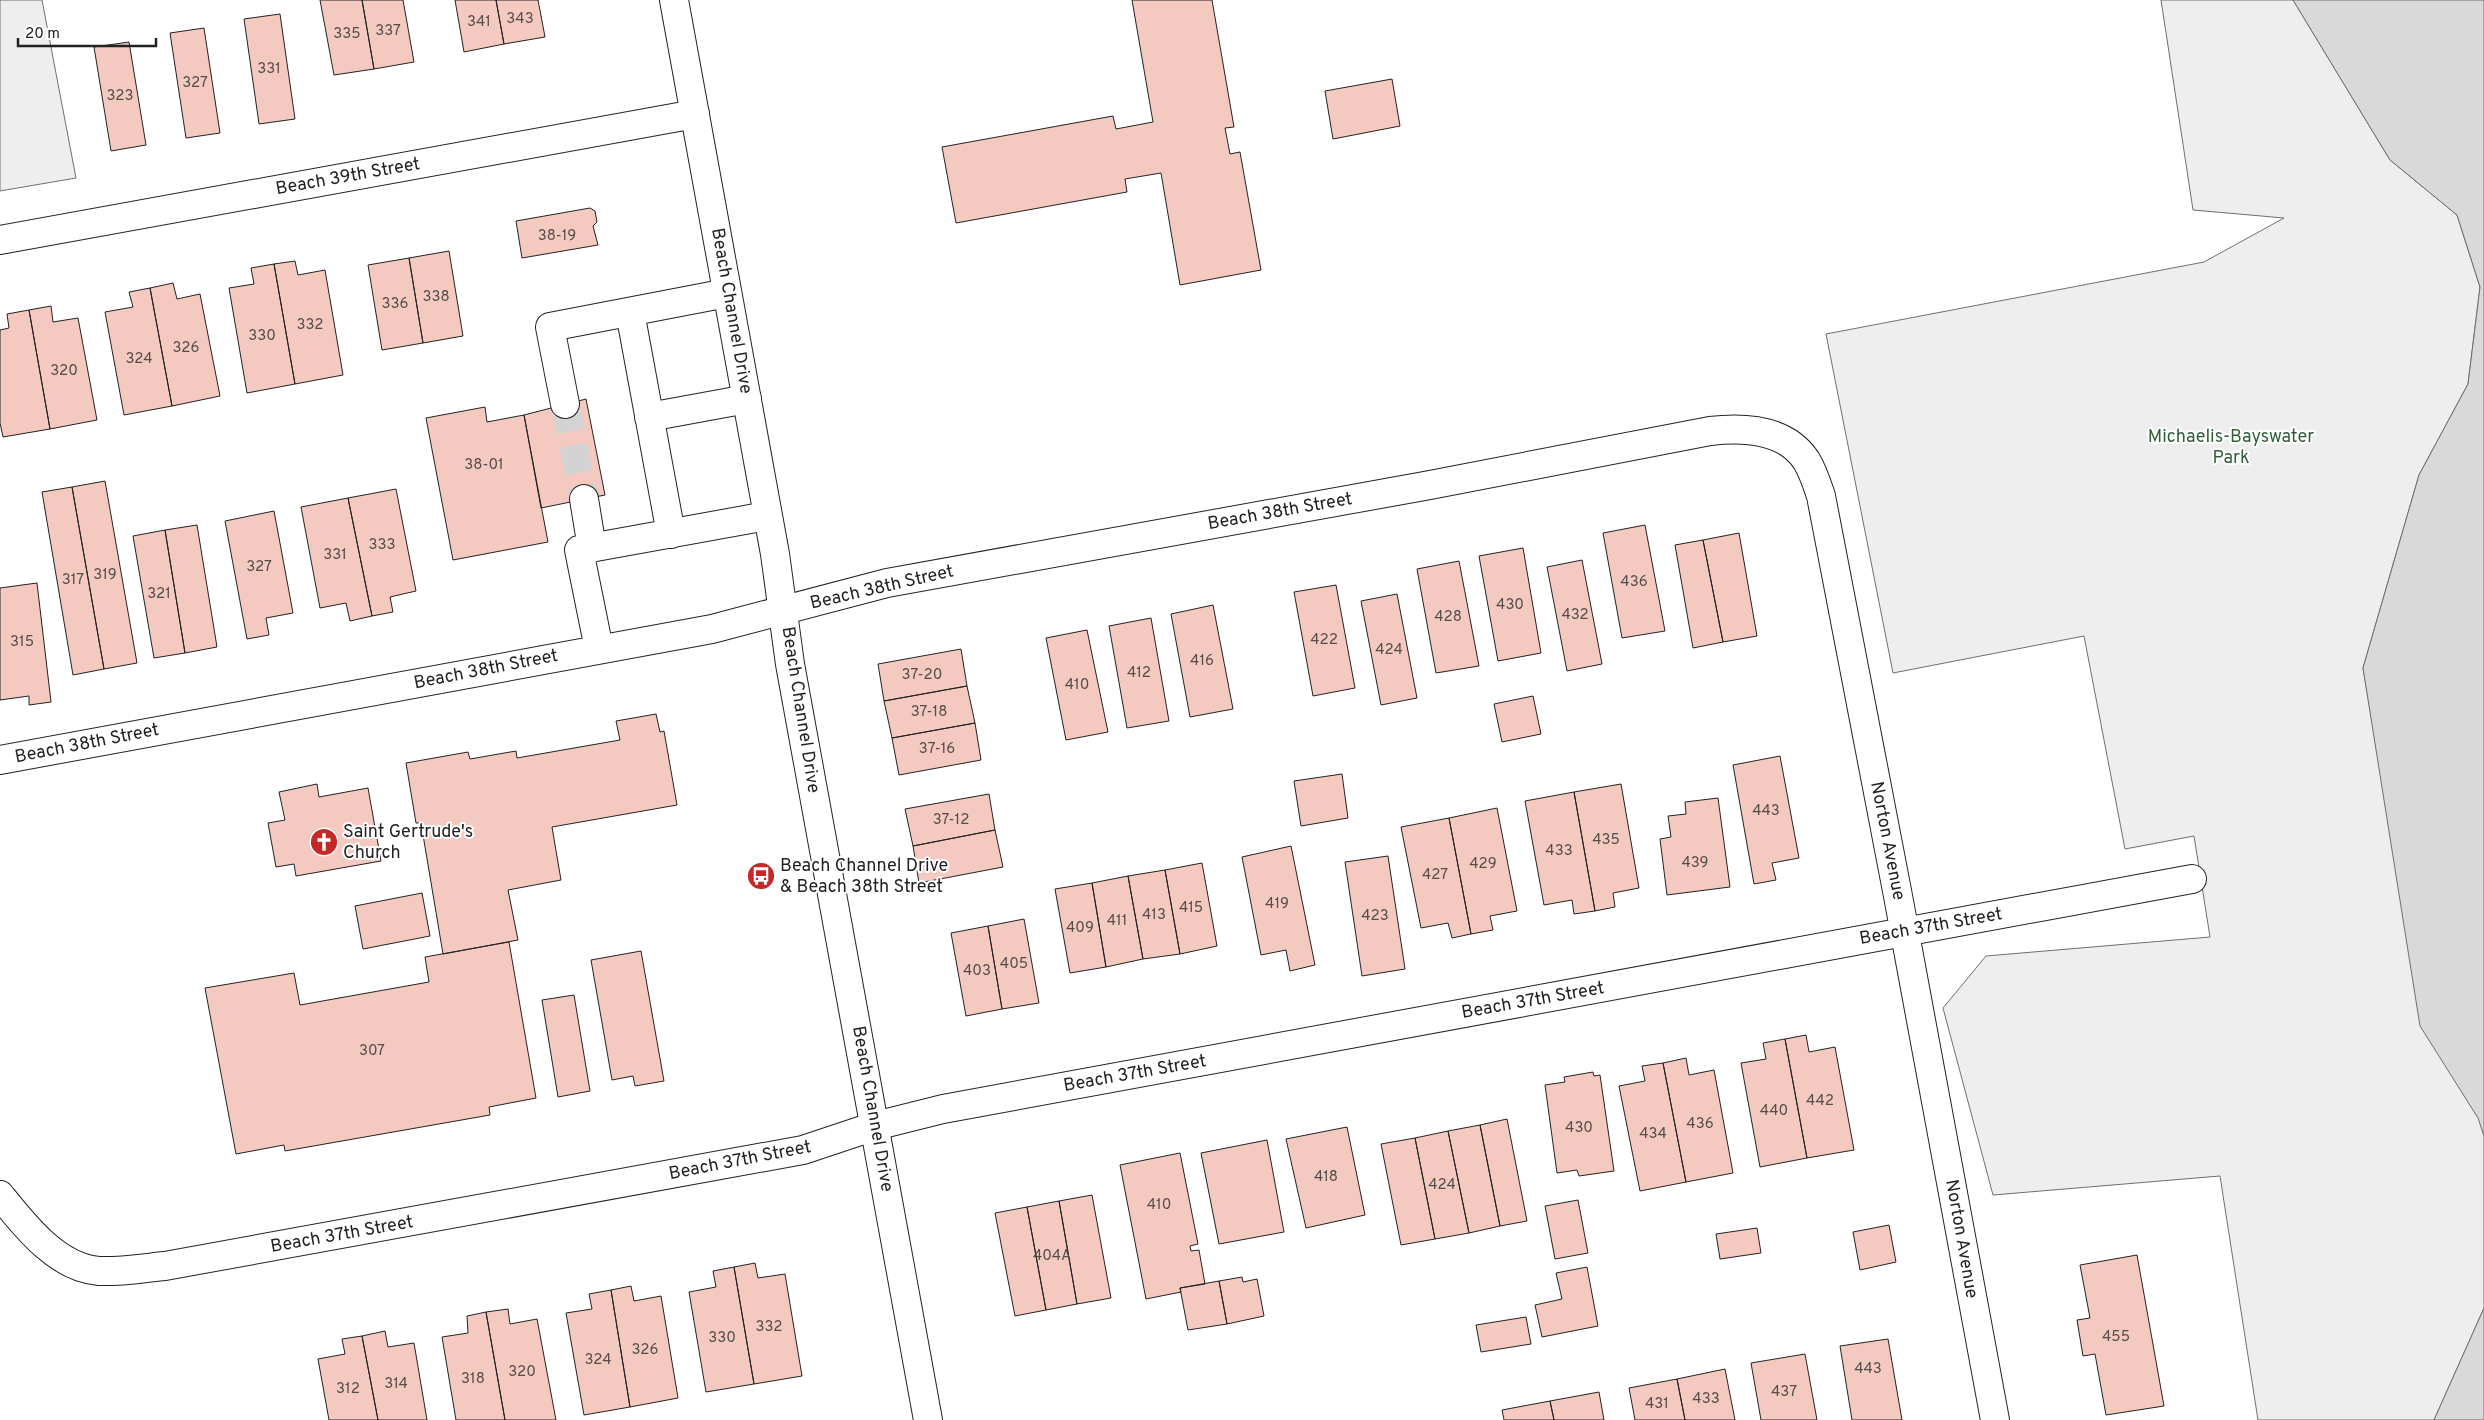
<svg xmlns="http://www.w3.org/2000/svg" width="2484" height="1420" font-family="Overpass,sans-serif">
	<rect width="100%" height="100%" fill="#fff"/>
	<!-- green -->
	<path fill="#eee" stroke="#6f6f6f" d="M0,0H42L76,178L0,191Z
		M2161,0H2293L2390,160L2457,215L2480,287L2468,384L2419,475L2363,668L2384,792L2484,1136V1308L2434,1420H2258L2220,1176L1993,1195L1943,1008L1986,956L2210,937L2194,836L2125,849L2084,636L1893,673L1826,334L2204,262L2284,218L2193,210Z"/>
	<!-- water -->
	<path fill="#d9d9d9" stroke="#6f6f6f" d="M2293,0H2484V1136L2478,1118L2420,1026L2363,668L2419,475L2468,384L2480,287L2457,215L2390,160Z
		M2484,1308V1420H2434Z"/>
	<!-- building -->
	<path fill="#f3c9c0" stroke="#222" d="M320,0H362L374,69L334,75Z
		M362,0H403L414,62L374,69Z
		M455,0H496L504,44L464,52Z
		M496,0H538L545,37L504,44Z
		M1132,0H1212L1234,127L1225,128L1230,154L1240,152L1261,270L1180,285L1161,173L1125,179L1127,192L956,223L942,147L1113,116L1116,129L1153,122Z
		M280,14L295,119L259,124L244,19Z
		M204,28L220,133L186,138L170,33Z
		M129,42L146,145L111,151L94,47Z
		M1392,79L1400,126L1333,139L1325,91Z
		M590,208L595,211L597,222L593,226L598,245L522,258L516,221Z
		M449,251L463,336L423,343L409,258Z
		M409,258L423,343L382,350L368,265Z
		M295,261L298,275L325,270L343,375L295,384L274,264Z
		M274,264L295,384L247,393L229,288L254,284L251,268Z
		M173,283L177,299L200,294L220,396L172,406L150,288Z
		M150,288L172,406L124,415L105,312L133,307L129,292Z
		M51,306L53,322L78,318L97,420L50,429L29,310Z
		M29,310L50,429L3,437L0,423V330L9,328L7,314Z
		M586,399L605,495L541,508L524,415Z
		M485,407L487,422L524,415L548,542L453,560L426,418Z
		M105,481L137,663L104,669L72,487Z
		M72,487L104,669L73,675L42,492Z
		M396,489L416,591L390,597L393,612L372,616L348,498Z
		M348,498L372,616L350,621L346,603L320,608L301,507Z
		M274,511L293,613L266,618L269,635L247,639L225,521Z
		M197,525L217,647L185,653L165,530Z
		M1645,525L1665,631L1622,638L1603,533Z
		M165,530L185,653L154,658L133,536Z
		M1739,533L1757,636L1723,642L1703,540Z
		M1703,540L1723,642L1693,648L1675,545Z
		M1523,548L1541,653L1498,661L1479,556Z
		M1582,560L1602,664L1567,671L1547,567Z
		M1459,561L1479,666L1436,673L1417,569Z
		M37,583L51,702L29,705V696L0,700V588Z
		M1336,585L1355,688L1313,696L1294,592Z
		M1397,594L1417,698L1381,705L1361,601Z
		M1213,605L1233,709L1190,717L1171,614Z
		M1151,618L1169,721L1127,728L1109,626Z
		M1087,630L1108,732L1066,740L1046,638Z
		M961,649L967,686L884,701L878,664Z
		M967,686L975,723L892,738L884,701Z
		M1533,696L1541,734L1502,742L1494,704Z
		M656,714L660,732L664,731L677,805L552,827L561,880L508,890L518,940L443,954L421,823H416L406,763L468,752L470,759L516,751L517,758L620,740L616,721Z
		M975,723L981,760L899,775L892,738Z
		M1780,756L1799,858L1772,863L1776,880L1754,884L1733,765Z
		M1342,774L1348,818L1301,826L1294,781Z
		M317,784L319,797L368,788L381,861L296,876L294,864L276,867L268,823L285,820L279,792Z
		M1621,784L1639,888L1613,893L1615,907L1595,911L1574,792Z
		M1574,792L1595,911L1574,914L1572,900L1544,905L1525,801Z
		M989,794L995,830L913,846L905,809Z
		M1718,798L1730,887L1667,895L1660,839L1671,837L1668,816L1686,814L1685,802Z
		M1497,808L1517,911L1490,916L1493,930L1471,934L1449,818Z
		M1449,818L1471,934L1452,938L1448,923L1421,928L1401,827Z
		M995,830L1003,867L919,883L913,846Z
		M1291,846L1315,965L1290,971L1286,950L1261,955L1242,857Z
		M1388,856L1405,969L1362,976L1345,862Z
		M1202,863L1217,946L1180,954L1165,870Z
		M1165,870L1180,954L1143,959L1128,876Z
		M1128,876L1143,959L1106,967L1092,883Z
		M1092,883L1106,967L1070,973L1055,889Z
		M422,893L430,936L363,949L355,906Z
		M1024,919L1039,1003L1002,1009L988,926Z
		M988,926L1002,1009L966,1016L951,933Z
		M509,942L536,1098L489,1107L490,1115L285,1151L284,1145L236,1154L205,988L294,973L300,1005L429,982L425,957Z
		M641,951L664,1081L635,1086L633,1076L612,1080L591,960Z
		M574,995L590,1091L558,1097L542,1000Z
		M1806,1035L1809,1052L1835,1047L1854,1150L1807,1158L1785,1039Z
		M1785,1039L1807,1158L1760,1167L1741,1063L1766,1059L1763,1043Z
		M1686,1058L1689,1075L1714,1070L1733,1173L1686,1182L1663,1063Z
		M1663,1063L1686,1182L1640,1191L1619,1086L1645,1081L1642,1066Z
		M1593,1072L1594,1076L1600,1075L1614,1171L1579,1176L1577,1170L1557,1173L1545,1085L1565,1082L1564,1077Z
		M1507,1119L1527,1221L1500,1226L1480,1125Z
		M1480,1125L1500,1226L1469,1233L1448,1131Z
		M1347,1127L1365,1215L1306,1228L1286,1139Z
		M1448,1131L1469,1233L1435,1239L1415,1138Z
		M1415,1138L1435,1239L1401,1245L1381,1144Z
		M1267,1140L1284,1232L1219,1244L1201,1153Z
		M1180,1153L1198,1244L1190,1246L1191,1251L1199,1250L1205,1284L1180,1288L1181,1292L1146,1299L1120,1165Z
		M1092,1195L1111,1298L1077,1304L1059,1201Z
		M1578,1200L1588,1253L1555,1259L1545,1206Z
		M1059,1201L1077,1304L1046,1310L1027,1207Z
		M1027,1207L1046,1310L1015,1316L995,1213Z
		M1889,1225L1896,1262L1860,1270L1853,1232Z
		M1757,1228L1761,1253L1720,1259L1716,1234Z
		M2137,1255L2164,1406L2106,1415L2095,1354L2083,1356L2077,1320L2090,1318L2080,1265Z
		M755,1263L758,1278L785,1274L802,1376L754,1384L734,1267Z
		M734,1267L754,1384L706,1392L689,1292L716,1287L713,1271Z
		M1587,1267L1598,1326L1542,1337L1535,1305L1562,1299L1556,1273Z
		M1242,1277L1243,1282L1257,1279L1264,1316L1227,1324L1219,1281Z
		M1219,1281L1227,1324L1188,1330L1180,1288Z
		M631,1286L634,1301L661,1296L678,1398L630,1407L611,1290Z
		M611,1290L630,1407L584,1415L566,1313L592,1309L589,1294Z
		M508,1309L510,1324L537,1319L556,1420H505L486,1312Z
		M486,1312L505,1420H456L442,1337L468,1333L467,1316Z
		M1526,1317L1531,1344L1481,1352L1476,1325Z
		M385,1331L388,1347L414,1343L427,1420H378L362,1336Z
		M362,1336L378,1420H329L318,1359L345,1354L342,1339Z
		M1888,1339L1902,1420H1852L1840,1346Z
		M1805,1354L1817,1420H1761L1751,1363Z
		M1725,1369L1735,1420H1685L1677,1379Z
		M1677,1379L1685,1420H1635L1629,1388Z
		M1599,1392L1604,1420H1554L1550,1401Z
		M1550,1401L1554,1420H1504L1502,1410Z"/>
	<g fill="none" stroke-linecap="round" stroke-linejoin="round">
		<!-- minor-tunnel -->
		<path stroke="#d3d3d3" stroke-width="28" stroke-dasharray="28 14" stroke-linecap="butt" d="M565,404L584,499"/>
		<defs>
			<path id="minor" d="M0,240L695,114
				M630,312L671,534
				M565,404L550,327L727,293
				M649,417L747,399
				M584,499L592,548
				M599,649L579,550L767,516
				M0,760L712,629L887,583L1430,485L1710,431C1744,427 1785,429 1806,460C1813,471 1817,484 1821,496L1898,896L1995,1420
				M0,1195C24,1225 57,1268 99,1271C121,1272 143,1268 165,1266L803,1150L875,1126L943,1109L2192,879"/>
			<path id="major" d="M674,0L775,554L790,664L928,1420"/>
		</defs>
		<!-- minor casing -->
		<use href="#minor" stroke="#222" stroke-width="30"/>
		<!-- major casing -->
		<use href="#major" stroke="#222" stroke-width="30"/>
		<!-- minor -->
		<use href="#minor" stroke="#fff" stroke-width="28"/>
		<!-- major -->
		<use href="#major" stroke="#fff" stroke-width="28"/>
	</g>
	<!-- icons -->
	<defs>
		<symbol id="church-disc" viewBox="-11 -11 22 22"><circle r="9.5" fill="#c62828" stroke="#fff"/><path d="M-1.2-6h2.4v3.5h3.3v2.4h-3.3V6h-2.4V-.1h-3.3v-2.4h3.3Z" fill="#fff"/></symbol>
		<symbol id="bus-disc" viewBox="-11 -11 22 22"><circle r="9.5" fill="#c62828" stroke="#fff"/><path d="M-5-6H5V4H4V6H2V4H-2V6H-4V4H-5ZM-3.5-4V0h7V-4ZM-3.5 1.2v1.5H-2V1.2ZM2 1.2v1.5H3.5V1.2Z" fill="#fff"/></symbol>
	</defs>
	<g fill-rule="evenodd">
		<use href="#church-disc" x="308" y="826" width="32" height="32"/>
		<use href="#bus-disc" x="745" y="860" width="32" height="32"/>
	</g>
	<g text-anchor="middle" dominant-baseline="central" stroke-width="4" stroke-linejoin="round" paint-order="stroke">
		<!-- number labels -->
		<g font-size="15" fill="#564c4a">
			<text x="520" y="19">343</text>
			<text x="479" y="22">341</text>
			<text x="388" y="31">337</text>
			<text x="347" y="34">335</text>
			<text x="269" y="69">331</text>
			<text x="195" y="83">327</text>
			<text x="120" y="96">323</text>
			<text x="557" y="236">38-19</text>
			<text x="436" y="297">338</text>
			<text x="395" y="304">336</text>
			<text x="310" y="325">332</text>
			<text x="262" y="336">330</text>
			<text x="186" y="348">326</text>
			<text x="139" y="359">324</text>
			<text x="64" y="371">320</text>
			<text x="484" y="465">38-01</text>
			<text x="382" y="545">333</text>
			<text x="335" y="555">331</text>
			<text x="259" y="567">327</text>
			<text x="105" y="575">319</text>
			<text x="73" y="580">317</text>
			<text x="1634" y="582">436</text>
			<text x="159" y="594">321</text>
			<text x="1510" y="605">430</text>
			<text x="1575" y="615">432</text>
			<text x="1448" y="617">428</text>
			<text x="1324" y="640">422</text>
			<text x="22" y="642">315</text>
			<text x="1389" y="650">424</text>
			<text x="1202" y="661">416</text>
			<text x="1139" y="673">412</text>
			<text x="922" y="675">37-20</text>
			<text x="1077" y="685">410</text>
			<text x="929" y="712">37-18</text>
			<text x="937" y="749">37-16</text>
			<text x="1766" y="811">443</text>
			<text x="951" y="820">37-12</text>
			<text x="1606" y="840">435</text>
			<text x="1559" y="851">433</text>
			<text x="1695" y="863">439</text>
			<text x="1483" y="864">429</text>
			<text x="1435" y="875">427</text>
			<text x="1277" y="904">419</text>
			<text x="1191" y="908">415</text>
			<text x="1154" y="915">413</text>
			<text x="1375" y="916">423</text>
			<text x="1117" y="921">411</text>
			<text x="1080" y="928">409</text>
			<text x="1014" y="964">405</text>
			<text x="977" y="971">403</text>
			<text x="372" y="1051">307</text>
			<text x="1820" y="1101">442</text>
			<text x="1774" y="1111">440</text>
			<text x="1700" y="1124">436</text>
			<text x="1579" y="1128">430</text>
			<text x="1653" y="1134">434</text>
			<text x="1326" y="1177">418</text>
			<text x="1442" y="1185">424</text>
			<text x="1159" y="1205">410</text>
			<text x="1052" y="1256">404A</text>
			<text x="769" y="1327">332</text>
			<text x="2116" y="1337">455</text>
			<text x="722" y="1338">330</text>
			<text x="645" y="1350">326</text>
			<text x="598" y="1360">324</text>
			<text x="1868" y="1369">443</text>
			<text x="522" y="1372">320</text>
			<text x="473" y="1379">318</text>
			<text x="396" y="1384">314</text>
			<text x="348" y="1389">312</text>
			<text x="1784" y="1392">437</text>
			<text x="1706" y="1399">433</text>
			<text x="1657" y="1404">431</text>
		</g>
		<!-- street labels -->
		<g font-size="18" fill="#222" stroke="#fff">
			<text transform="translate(348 177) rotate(-10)">Beach 39th Street</text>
			<text transform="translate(731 311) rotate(80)">Beach Channel Drive</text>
			<text transform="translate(1280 512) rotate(-10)">Beach 38th Street</text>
			<text transform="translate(882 588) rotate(-13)">Beach 38th Street</text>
			<text transform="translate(486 670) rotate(-11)">Beach 38th Street</text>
			<text transform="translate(800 710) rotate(81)">Beach Channel Drive</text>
			<text transform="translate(87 744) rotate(-11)">Beach 38th Street</text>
			<text transform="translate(1887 841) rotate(79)">Norton Avenue</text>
			<text transform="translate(1931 927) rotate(-10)">Beach 37th Street</text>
			<text transform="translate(1533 1001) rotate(-10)">Beach 37th Street</text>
			<text transform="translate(1135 1074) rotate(-10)">Beach 37th Street</text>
			<text transform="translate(872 1109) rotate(80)">Beach Channel Drive</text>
			<text transform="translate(740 1161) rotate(-11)">Beach 37th Street</text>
			<text transform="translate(342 1235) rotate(-10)">Beach 37th Street</text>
			<text transform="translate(1961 1239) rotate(80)">Norton Avenue</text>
		</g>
		<!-- park labels -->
		<g font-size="18" fill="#2f5e38" stroke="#fff">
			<text x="2231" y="437">Michaelis-Bayswater<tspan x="2231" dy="21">Park</tspan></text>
		</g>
		<!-- poi labels -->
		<g font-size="18" fill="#222" stroke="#fff" text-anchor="start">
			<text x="343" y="832">Saint Gertrude's<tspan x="343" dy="21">Church</tspan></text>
			<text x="780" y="866">Beach Channel Drive<tspan x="780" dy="21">&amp; Beach 38th Street</tspan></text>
		</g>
	</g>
	<!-- scale -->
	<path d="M18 38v8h138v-8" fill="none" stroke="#222222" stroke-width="2.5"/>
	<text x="25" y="38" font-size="15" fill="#222222" stroke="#ffffff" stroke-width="4" paint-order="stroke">20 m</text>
</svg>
